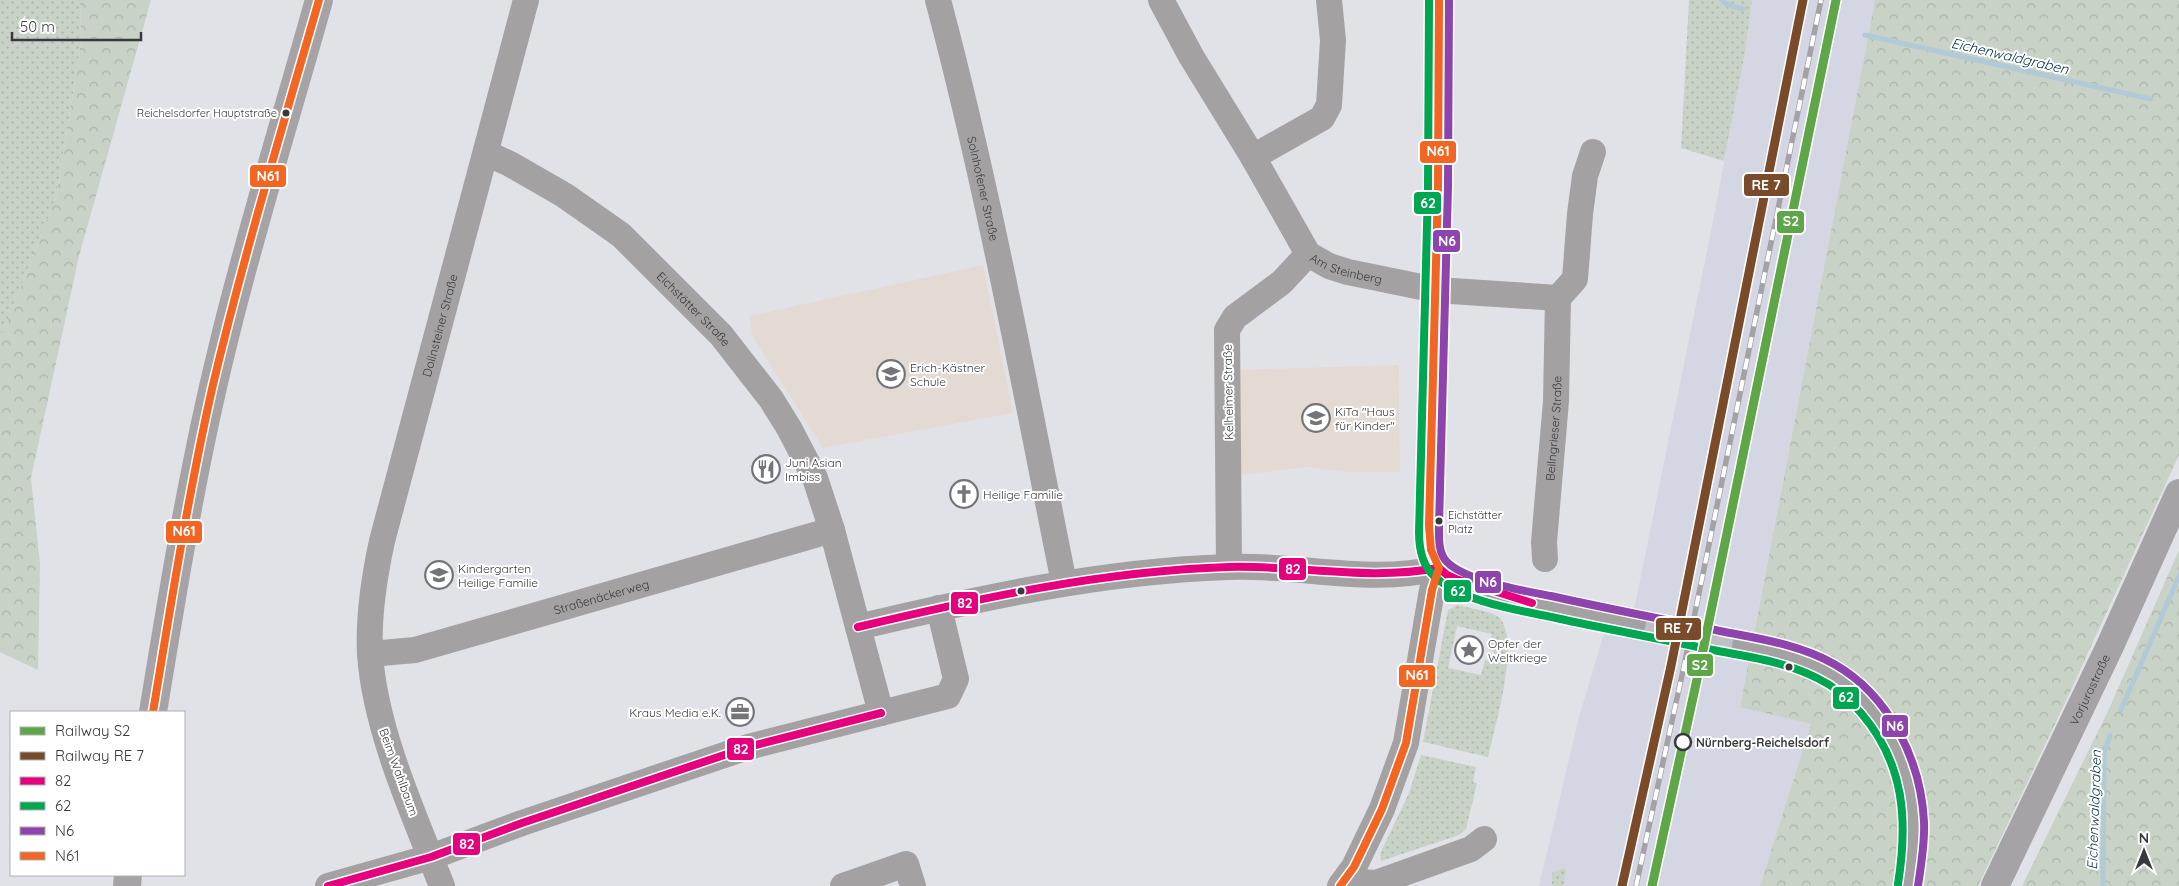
<svg xmlns="http://www.w3.org/2000/svg" width="2179" height="886" font-family="Quicksand,sans-serif">
	<defs>
		<pattern id="grass-dots" width="8" height="8" patternUnits="userSpaceOnUse" patternTransform="scale(1.25)"><rect width="8" height="8" fill="#c8d2c6"/><path d="M2 2h.1M6 6h.1" fill="none" stroke="#adb5ab" stroke-width="1.8" stroke-linecap="round"/></pattern>
		<pattern id="forest-crowns" width="20" height="18" patternUnits="userSpaceOnUse" patternTransform="scale(1.25)"><rect width="20" height="18" fill="#c8d2c6"/><path d="M2 6a3 3 0 1 1 6 0M12 15a3 3 0 1 1 6 0" fill="none" stroke="#adb5ab"/></pattern>
	</defs>
	<rect width="100%" height="100%" fill="#e1e2e8"/>
	<!-- built -->
	<path fill="#d4d7e3" d="M1752,0H1875L1740,706L1811,724L1760,886H1539L1579,717L1611,609L1634,610L1711,231L1745,53Z"/>
	<!-- education -->
	<path fill="#e4dad4" d="M983,265L1013,413L823,448L752,336L749,316Z
		M1399,365L1400,472H1343L1308,467L1232,476L1231,370Z"/>
	<!-- grass -->
	<path fill="url(#grass-dots)" fill-rule="evenodd" d="M0,0H80L81,43L56,198L0,339Z
		M1689,0H1752L1745,53L1724,161L1681,148Z
		M1457,605C1469,608 1487,610 1497,616C1523,633 1494,730 1488,757L1423,742L1448,610ZM1457,626L1492,634L1489,650L1494,651L1492,661L1485,660L1481,675L1448,668Z
		M1421,755L1476,767L1473,782L1477,783L1466,829L1459,835L1381,861L1380,854L1409,793Z
		M1562,869H1565L1566,871L1563,886H1552V873Z"/>
	<!-- forest -->
	<path fill="url(#forest-crowns)" d="M80,0H151L79,256L31,478L40,564L38,670L0,652V339L56,198L81,43Z
		M1875,0H2179V455L2065,703L1978,886H1760L1811,724L1740,707Z
		M2179,550V886H2022L2109,709Z"/>
	<g fill="none" stroke-linecap="round" stroke-linejoin="round">
		<!-- stream -->
		<path stroke="#b2cad7" stroke-width="5" d="M1722,0L1726,4L1743,9
			M1865,35L2151,99
			M2121,710L2179,576
			M2103,886L2104,754L2110,735"/>
		<!-- minor-tunnel -->
		<path stroke="#bfc0c6" stroke-width="26" stroke-dasharray="26 13" stroke-linecap="butt" d="M1633,623L1745,646"/>
		<!-- minor -->
		<g stroke="#a4a1a2" stroke-width="26">
			<path id="s1" d="M938,0C989,192 1025,388 1064,583"/>
			<path id="s2" d="M1161,0L1191,56L1253,157L1308,254L1329,266L1348,272L1436,290L1558,298"/>
			<path d="M1439,0L1438,187L1429,519C1429,536 1427,553 1438,567C1459,593 1595,616 1633,623"/>
			<path id="s3" d="M486,153L510,164L564,195L621,235L721,335L771,399L789,428L815,478L832,530L881,713"/>
			<path d="M1253,157L1322,118L1329,105L1333,40L1329,0"/>
			<path id="s4" d="M1545,559L1544,542L1556,401L1558,298L1575,279L1580,214L1585,176L1593,152"/>
			<path d="M1229,567L1227,330L1235,317L1282,282L1308,254"/>
			<path d="M858,627C980,598 1102,571 1228,567C1298,564 1370,585 1439,568"/>
			<path d="M1745,646C1772,653 1803,658 1828,672C1844,681 1857,694 1868,707C1916,761 1919,818 1908,886"/>
			<path id="s5" d="M370,654L415,650L832,530"/>
			<path d="M1345,881L1376,883L1471,849L1484,839"/>
			<path d="M328,886L431,857L522,823L748,747L948,696L956,679L939,608"/>
			<path id="s6" d="M442,886C414,815 375,730 370,654C368,616 374,578 382,541L526,0"/>
			<path d="M843,886L906,864L913,886"/>
			<path d="M1340,886L1354,867L1382,809L1406,743L1432,590L1439,568"/>
		</g>
		<!-- major -->
		<g stroke="#a6a3a7" stroke-width="28">
			<path d="M153,712C173,590 193,466 223,345C251,229 287,115 319,0"/>
			<path d="M127,886L128,875"/>
			<path id="s7" d="M1995,886L2110,646L2179,493"/>
		</g>
		<defs>
			<path id="rail" d="M1636,886L1684,666L1821,0"/>
		</defs>
		<!-- rail casing -->
		<use href="#rail" stroke="#a4a2a6" stroke-width="5.5"/>
		<!-- rail -->
		<use href="#rail" stroke="#fff" stroke-width="4" stroke-dasharray="11" stroke-linecap="butt"/>
		<defs>
			<path id="bus-1" d="M1439,568L1447,575L1456,579L1532,603
				M858,627C980,598 1102,571 1228,567C1301,565 1365,581 1439,568
				M328,886L431,857L522,823L748,747L881,713"/>
			<path id="bus-2" d="M1429,0L1428,187L1419,532C1419,549 1422,566 1435,577C1463,602 1519,610 1556,618C1606,629 1657,638 1708,649C1744,656 1784,661 1817,678C1834,686 1849,699 1861,713C1905,764 1908,821 1898,884"/>
			<path id="bus-3" d="M1449,0L1448,187L1439,526C1439,538 1438,553 1447,562C1466,581 1524,591 1551,596C1609,609 1667,620 1725,632C1761,639 1801,645 1834,664C1889,695 1921,760 1924,822C1925,843 1921,865 1918,886"/>
			<path id="bus-4" d="M153,712C171,604 188,496 212,389C243,258 282,129 319,0
				M1340,886L1354,867L1382,809L1406,743L1432,590L1439,568L1431,550L1429,526L1438,187L1439,0"/>
		</defs>
		<!-- bus-1 casing -->
		<use href="#bus-1" stroke="#fff" stroke-width="11"/>
		<!-- bus-2 casing -->
		<use href="#bus-2" stroke="#fff" stroke-width="11"/>
		<!-- bus-3 casing -->
		<use href="#bus-3" stroke="#fff" stroke-width="11"/>
		<!-- bus-4 casing -->
		<use href="#bus-4" stroke="#fff" stroke-width="11"/>
		<!-- bus-1 -->
		<use href="#bus-1" stroke="#e5007d" stroke-width="8"/>
		<!-- bus-2 -->
		<use href="#bus-2" stroke="#00a651" stroke-width="8"/>
		<!-- bus-3 -->
		<use href="#bus-3" stroke="#8e44ad" stroke-width="8"/>
		<!-- bus-4 -->
		<use href="#bus-4" stroke="#f26522" stroke-width="8"/>
		<defs>
			<path id="rail-1" d="M1652,886L1699,670L1836,0"/>
			<path id="rail-2" d="M1622,886L1671,666L1803,0"/>
		</defs>
		<!-- rail-1 casing -->
		<use href="#rail-1" stroke="#fff" stroke-width="12"/>
		<!-- rail-2 casing -->
		<use href="#rail-2" stroke="#fff" stroke-width="12"/>
		<!-- rail-1 -->
		<use href="#rail-1" stroke="#5ea647" stroke-width="9"/>
		<!-- rail-2 -->
		<use href="#rail-2" stroke="#7a4b2a" stroke-width="9"/>
	</g>
	<!-- icons -->
	<defs>
		<symbol id="school-ring" viewBox="-11 -11 22 22"><circle r="9.5" fill="#fff" stroke="#737479" stroke-width="1.5"/><path d="M0-5L7-2L0 1L-7-2ZM-4 1L0 2.5L4 1V4Q0 6-4 4Z" fill="#737479"/></symbol>
		<symbol id="restaurant-ring" viewBox="-11 -11 22 22"><circle r="9.5" fill="#fff" stroke="#737479" stroke-width="1.5"/><path d="M-5-6h1v4h1v-4h1v4h1v-4h1v5L-1.5 .5V6h-2V.5L-5-1ZM5-6V6H3V1.5H1.5Q1.5-4 5-6Z" fill="#737479"/></symbol>
		<symbol id="church-ring" viewBox="-11 -11 22 22"><circle r="9.5" fill="#fff" stroke="#737479" stroke-width="1.5"/><path d="M-1.2-6h2.4v3.5h3.3v2.4h-3.3V6h-2.4V-.1h-3.3v-2.4h3.3Z" fill="#737479"/></symbol>
		<symbol id="sight-ring" viewBox="-11 -11 22 22"><circle r="9.5" fill="#fff" stroke="#737479" stroke-width="1.5"/><path d="M0-6L1.8-2.2L6-1.7L2.9 1.2L3.7 5.4L0 3.3L-3.7 5.4L-2.9 1.2L-6-1.7L-1.8-2.2Z" fill="#737479"/></symbol>
		<symbol id="office-ring" viewBox="-11 -11 22 22"><circle r="9.5" fill="#fff" stroke="#737479" stroke-width="1.5"/><path d="M-6-3h4V-5.5h4V-3h4V5H-6ZM-1-4.5V-3h2v-1.5ZM-6 0V1H6V0Z" fill="#737479"/></symbol>
	</defs>
	<g fill-rule="evenodd">
		<use href="#school-ring" x="875" y="358" width="32" height="32"/>
		<use href="#school-ring" x="1300" y="402" width="32" height="32"/>
		<use href="#restaurant-ring" x="750" y="453" width="32" height="32"/>
		<use href="#church-ring" x="948" y="478" width="32" height="32"/>
		<use href="#school-ring" x="423" y="559" width="32" height="32"/>
		<use href="#sight-ring" x="1453" y="634" width="32" height="32"/>
		<use href="#office-ring" x="724" y="696" width="32" height="32"/>
	</g>
	<!-- markers -->
	<g fill="#38393d" stroke="#fff" stroke-width="2">
		<circle cx="286" cy="113" r="4.5"/>
		<circle cx="1439" cy="521" r="4.5"/>
		<circle cx="1021" cy="591" r="4.5"/>
		<circle cx="1789" cy="667" r="4.5"/>
	</g>
	<circle fill="#fff" stroke="#38393d" stroke-width="2.5" cx="1683" cy="742" r="8"/>
	<g text-anchor="middle" dominant-baseline="central" stroke-width="4" stroke-linejoin="round" paint-order="stroke">
		<!-- bus labels -->
		<g font-size="11" fill="#38393d" stroke="#fff" text-anchor="end">
			<text x="277" y="113">Reichelsdorfer Hauptstraße</text>
			<text x="1448" y="515" text-anchor="start">Eichstätter<tspan x="1448" dy="14">Platz</tspan></text>
		</g>
		<!-- street labels -->
		<g font-size="12" fill="#38393d" stroke="#fff">
			<text stroke="none"><textPath href="#s1" startOffset="194">Solnhofener Straße</textPath></text>
			<text stroke="none"><textPath href="#s2" startOffset="335">Am Steinberg</textPath></text>
			<text stroke="none"><textPath href="#s3" startOffset="262">Eichstätter Straße</textPath></text>
			<text stroke="none"><textPath href="#s6" startOffset="581">Dollnsteiner Straße</textPath></text>
			<text transform="translate(1228 392) rotate(-91)">Kelheimer Straße</text>
			<text stroke="none"><textPath href="#s4" startOffset="131">Beilngrieser Straße</textPath></text>
			<text stroke="none"><textPath href="#s5" startOffset="239">Straßenäckerweg</textPath></text>
			<text stroke="none"><textPath href="#s7" startOffset="218">Vorjurastraße</textPath></text>
			<text transform="translate(399 772) rotate(70)">Beim Wahlbaum</text>
		</g>
		<!-- poi labels -->
		<g font-size="12" fill="#38393d" stroke="#fff" text-anchor="start">
			<text x="910" y="367">Erich-Kästner<tspan x="910" dy="14">Schule</tspan></text>
			<text x="1335" y="411">KiTa "Haus<tspan x="1335" dy="14">für Kinder"</tspan></text>
			<text x="785" y="462">Juni Asian<tspan x="785" dy="14">Imbiss</tspan></text>
			<text x="983" y="494">Heilige Familie</text>
			<text x="458" y="568">Kindergarten<tspan x="458" dy="14">Heilige Familie</tspan></text>
			<text x="1488" y="643">Opfer der<tspan x="1488" dy="14">Weltkriege</tspan></text>
			<text x="721" y="712" text-anchor="end">Kraus Media e.K.</text>
		</g>
		<!-- stop labels -->
		<g font-size="12" font-weight="bold" fill="#38393d" stroke="#fff" text-anchor="start">
			<text x="1696" y="742">Nürnberg-Reichelsdorf</text>
		</g>
		<!-- water labels -->
		<g font-size="14" font-style="italic" fill="#003143" stroke="#fff">
			<text transform="translate(2010 56) rotate(13)">Eichenwaldgraben</text>
			<text transform="translate(2094 810) rotate(-88)">Eichenwaldgraben</text>
		</g>
	</g>
	<g stroke="#fff" stroke-width="2">
		<rect x="1419" y="140" width="38" height="24" rx="5" fill="#f26522"/>
		<rect x="249" y="164" width="38" height="24" rx="5" fill="#f26522"/>
		<rect x="1743" y="173" width="47" height="24" rx="5" fill="#7a4b2a"/>
		<rect x="1413" y="191" width="29" height="24" rx="5" fill="#00a651"/>
		<rect x="1776" y="210" width="29" height="24" rx="5" fill="#5ea647"/>
		<rect x="1432" y="229" width="29" height="24" rx="5" fill="#8e44ad"/>
		<rect x="165" y="520" width="38" height="24" rx="5" fill="#f26522"/>
		<rect x="1278" y="557" width="29" height="24" rx="5" fill="#e5007d"/>
		<rect x="1474" y="570" width="28" height="24" rx="5" fill="#8e44ad"/>
		<rect x="1443" y="579" width="29" height="24" rx="5" fill="#00a651"/>
		<rect x="950" y="591" width="29" height="24" rx="5" fill="#e5007d"/>
		<rect x="1655" y="617" width="47" height="24" rx="5" fill="#7a4b2a"/>
		<rect x="1686" y="653" width="28" height="24" rx="5" fill="#5ea647"/>
		<rect x="1398" y="664" width="38" height="24" rx="5" fill="#f26522"/>
		<rect x="1832" y="686" width="28" height="24" rx="5" fill="#00a651"/>
		<rect x="1881" y="714" width="28" height="24" rx="5" fill="#8e44ad"/>
		<rect x="726" y="737" width="29" height="24" rx="5" fill="#e5007d"/>
		<rect x="452" y="832" width="29" height="24" rx="5" fill="#e5007d"/>
	</g>
	<g font-size="14" text-anchor="middle" font-weight="bold" fill="#fff">
		<text x="1438" y="156">N61</text>
		<text x="268" y="181">N61</text>
		<text x="1766" y="190">RE 7</text>
		<text x="1428" y="208">62</text>
		<text x="1791" y="226">S2</text>
		<text x="1447" y="246">N6</text>
		<text x="184" y="536">N61</text>
		<text x="1293" y="574">82</text>
		<text x="1488" y="587">N6</text>
		<text x="1458" y="596">62</text>
		<text x="965" y="608">82</text>
		<text x="1678" y="633">RE 7</text>
		<text x="1700" y="670">S2</text>
		<text x="1417" y="680">N61</text>
		<text x="1846" y="702">62</text>
		<text x="1895" y="731">N6</text>
		<text x="741" y="754">82</text>
		<text x="467" y="849">82</text>
	</g>
	<!-- legend -->
	<rect x="10" y="711" width="175" height="165" fill="#ffffff" stroke="#afb0b1"/>
	<rect x="20" y="727" width="25" height="8" fill="#5ea647" stroke="#afb0b1"/>
	<text x="55" y="736" font-size="15" fill="#38393d">Railway S2</text>
	<rect x="20" y="752" width="25" height="8" fill="#7a4b2a" stroke="#afb0b1"/>
	<text x="55" y="761" font-size="15" fill="#38393d">Railway RE 7</text>
	<rect x="20" y="777" width="25" height="8" fill="#e5007d" stroke="#afb0b1"/>
	<text x="55" y="786" font-size="15" fill="#38393d">82</text>
	<rect x="20" y="802" width="25" height="8" fill="#00a651" stroke="#afb0b1"/>
	<text x="55" y="811" font-size="15" fill="#38393d">62</text>
	<rect x="20" y="827" width="25" height="8" fill="#8e44ad" stroke="#afb0b1"/>
	<text x="55" y="836" font-size="15" fill="#38393d">N6</text>
	<rect x="20" y="852" width="25" height="8" fill="#f26522" stroke="#afb0b1"/>
	<text x="55" y="861" font-size="15" fill="#38393d">N61</text>
	<!-- north arrow -->
	<g transform="translate(2144 851)" stroke="#ffffff" stroke-width="4" paint-order="stroke">
	<path d="M0-4L9 19L0 12L-9 19Z" fill="#38393d"/>
	<text y="-8" font-size="14" font-weight="bold" text-anchor="middle" fill="#38393d">N</text>
	</g>
	<!-- scale -->
	<path d="M12 32v8h129v-8" fill="none" stroke="#38393d" stroke-width="2.5"/>
	<text x="20" y="32" font-size="15" fill="#38393d" stroke="#ffffff" stroke-width="4" paint-order="stroke">50 m</text>
</svg>
